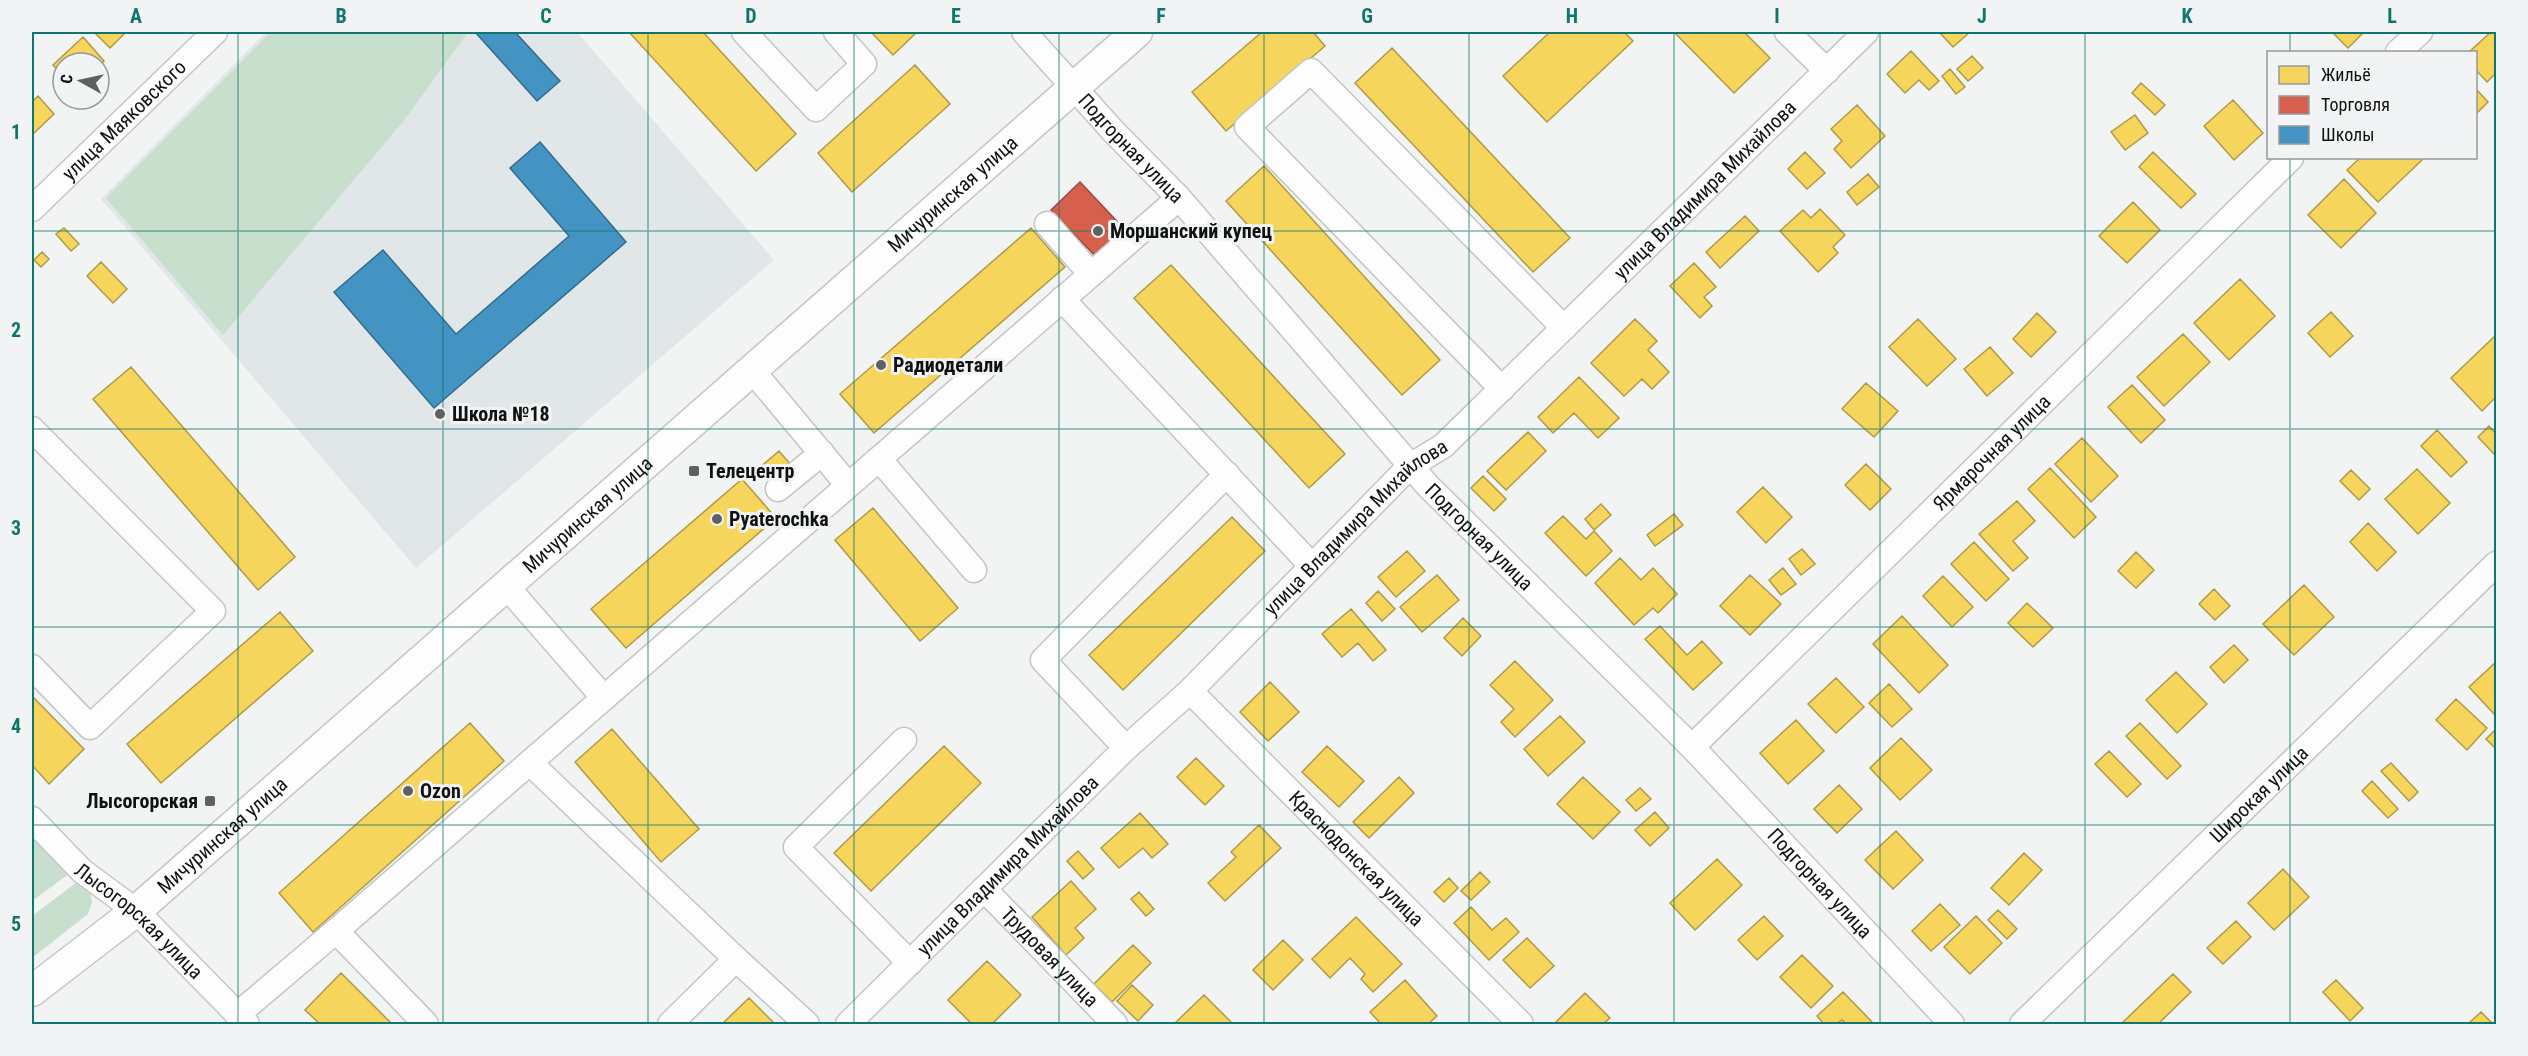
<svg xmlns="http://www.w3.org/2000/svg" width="2528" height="1056" font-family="'Roboto Condensed',sans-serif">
	<rect width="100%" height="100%" fill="#f2f3f3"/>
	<!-- built -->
	<path fill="#e1e6e9" d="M266,32H577L774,260L416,568L101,199Z"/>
	<!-- green -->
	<path fill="#c8dfce" d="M271,32H468L406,118L223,335L106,198Z
		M32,833L70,873L32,901Z
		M77,882L90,890L92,902L88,914L32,958V916Z"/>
	<!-- homes -->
	<path fill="#f6d55c" stroke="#b19a46" stroke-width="1.5" d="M94,32H126L110,48Z
		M629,32H703L796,134L756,171Z
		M871,32H917L893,55Z
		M1262,32H1313L1325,46L1226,131L1192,92Z
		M1550,32H1624L1633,41L1547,122L1503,76Z
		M1674,32H1744L1770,58L1734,93Z
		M1939,32H1970L1953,47Z
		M2332,32H2364L2348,48Z
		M2491,32H2496V73L2487,82L2476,70V52H2469Z
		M83,37L104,61L99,66V63H63V76L53,65Z
		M1392,48L1570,238L1533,272L1355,83Z
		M1911,51L1939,81L1929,90L1919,80L1905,93L1887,74Z
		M1972,56L1983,68L1968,81L1957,69Z
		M915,65L950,104L852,192L818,153Z
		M1950,69L1965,87L1956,94L1942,76Z
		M2141,83L2165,105L2155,115L2132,93Z
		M2476,89L2488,102L2476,114Z
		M38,96L54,114L32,135V102Z
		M2233,100L2263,133L2234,160L2204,126Z
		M1857,105L1885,136L1851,168L1834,149L1842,141L1831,129Z
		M2135,115L2148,133L2125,150L2111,132Z
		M1805,152L1825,173L1807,189L1788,169Z
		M2153,152L2196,194L2181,208L2139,167Z
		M2360,158H2420L2422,160L2378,202L2347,170Z
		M1264,166L1440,360L1402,395L1226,201Z
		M1868,174L1879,187L1857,205L1847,192Z
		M2344,179L2376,213L2341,248L2308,215Z
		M2133,202L2160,230L2127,263L2099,236Z
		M1820,209L1845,235L1833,247L1838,253L1818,272L1780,231L1803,210L1811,218Z
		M1745,216L1759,231L1720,268L1706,252Z
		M64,228L79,244L71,251L56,234Z
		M1031,228L1065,267L874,433L840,394Z
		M42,252L49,259L41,267L34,260Z
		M101,262L127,289L113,303L87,276Z
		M1694,263L1716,287L1704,297L1712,306L1700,318L1670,286Z
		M1171,265L1345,454L1309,488L1134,298Z
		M2240,279L2275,316L2229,360L2194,323Z
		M2331,312L2353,336L2330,357L2308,333Z
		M2037,313L2056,332L2031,357L2013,339Z
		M1635,319L1657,341L1648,350L1669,372L1652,389L1642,379L1624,396L1591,363Z
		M1918,319L1956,359L1927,386L1889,347Z
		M2183,334L2210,362L2164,406L2137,377Z
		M2496,335V397L2482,411L2451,378Z
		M1990,347L2013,373L1987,396L1964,369Z
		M131,367L295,557L258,590L93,399Z
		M1579,377L1619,418L1598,438L1574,413L1553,433L1538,417Z
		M1866,383L1898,411L1874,437L1842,409Z
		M2132,385L2165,420L2141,443L2108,407Z
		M2489,426L2496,434V452L2494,454L2478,437Z
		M2437,430L2467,462L2451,477L2421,446Z
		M1528,432L1546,451L1506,490L1487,471Z
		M2082,438L2118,476L2091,502L2055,464Z
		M779,451L791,465L772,482L759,468Z
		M1866,464L1891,489L1870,510L1845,485Z
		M2050,468L2096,517L2074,538L2028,489Z
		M2417,469L2450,503L2418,534L2385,499Z
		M2351,470L2370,489L2359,500L2340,481Z
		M1483,476L1506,499L1494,511L1471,488Z
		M742,479L776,518L626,648L591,609Z
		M1763,487L1792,517L1766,543L1737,512Z
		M2017,501L2035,521L2013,541L2028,558L2013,571L1979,534Z
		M1601,504L1611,515L1594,530L1585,519Z
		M873,508L958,608L920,641L835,540Z
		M1674,514L1683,525L1655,546L1647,535Z
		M1563,516L1586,539L1594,531L1612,551L1586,576L1545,533Z
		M1232,517L1265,551L1123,690L1089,655Z
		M2368,523L2396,552L2377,571L2350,542Z
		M1974,542L2009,579L1986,601L1951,564Z
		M1802,549L1815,564L1801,575L1789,559Z
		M1407,551L1425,571L1396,597L1378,577Z
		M2136,552L2154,570L2136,588L2118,571Z
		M1620,558L1641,580L1653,568L1677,594L1658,613L1653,608L1634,625L1595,583Z
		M1783,568L1796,584L1781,595L1769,580Z
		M1437,575L1459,600L1422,632L1400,607Z
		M1750,575L1781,604L1750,635L1720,606Z
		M1943,576L1973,607L1952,627L1923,596Z
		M2304,585L2334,617L2294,655L2263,624Z
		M2214,589L2230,606L2215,620L2199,604Z
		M1378,591L1395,609L1382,621L1366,603Z
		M2027,603L2053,628L2033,647L2008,623Z
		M1351,609L1386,650L1373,661L1358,643L1342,657L1322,634Z
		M280,612L313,651L161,783L127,744Z
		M1902,616L1948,665L1919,693L1873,644Z
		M1463,618L1481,636L1462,656L1444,638Z
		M1660,626L1687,655L1702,641L1722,663L1693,690L1645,639Z
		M2234,645L2248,660L2224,683L2210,667Z
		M1515,661L1553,700L1515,737L1501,722L1514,709L1490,685Z
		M2496,662V716L2469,687Z
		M2176,672L2207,704L2177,733L2146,700Z
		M1836,678L1864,707L1836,733L1808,704Z
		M1270,682L1299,712L1268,741L1240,712Z
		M1889,684L1912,709L1892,727L1869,703Z
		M32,696L84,749L49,784L32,765Z
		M2456,699L2487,728L2467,750L2436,720Z
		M1560,716L1585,742L1548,776L1524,749Z
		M1796,720L1824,751L1788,784L1760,753Z
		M470,723L504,761L313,932L279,893Z
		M2140,723L2181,766L2167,779L2126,736Z
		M612,729L699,829L661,862L575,762Z
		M2496,729V749L2486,739Z
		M1901,738L1932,770L1900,800L1870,768Z
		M944,746L981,783L871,891L834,853Z
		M1327,746L1364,781L1339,807L1302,772Z
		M2109,751L2141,784L2127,797L2095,764Z
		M1196,758L1224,786L1205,805L1177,777Z
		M2391,763L2418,792L2409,801L2381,771Z
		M1399,777L1414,793L1369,838L1353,822Z
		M1583,777L1620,812L1593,839L1557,804Z
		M2372,781L2398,809L2388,818L2362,791Z
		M1839,785L1862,809L1837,833L1814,809Z
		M1640,788L1651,799L1636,811L1626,800Z
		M1655,812L1669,828L1650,846L1635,830Z
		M1140,813L1168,844L1152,858L1143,848L1119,868L1101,848Z
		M1259,825L1281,848L1225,901L1208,883L1236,857L1231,852Z
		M1896,831L1923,860L1893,889L1865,860Z
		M1078,851L1094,869L1083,879L1067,861Z
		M2024,853L2042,870L2009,905L1991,888Z
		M1717,859L1742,885L1695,930L1670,903Z
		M2283,869L2309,897L2274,930L2248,903Z
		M1480,872L1490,882L1471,900L1461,891Z
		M1449,878L1458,888L1444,902L1434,892Z
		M1071,881L1096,909L1075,928L1084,938L1066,955L1032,917Z
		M1139,892L1154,909L1146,916L1131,899Z
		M1940,904L1960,925L1931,951L1912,931Z
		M1471,907L1492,930L1506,918L1519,932L1489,960L1454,923Z
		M1998,910L2017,929L2007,939L1988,920Z
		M1764,916L1783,936L1757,960L1738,940Z
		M1976,916L2002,943L1970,974L1944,947Z
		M1356,917L1402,964L1373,992L1361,979L1365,974L1350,958L1330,978L1312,959Z
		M2236,921L2251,937L2223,964L2207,948Z
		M1527,938L1554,966L1530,988L1503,960Z
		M1283,940L1303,960L1273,990L1253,970Z
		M1133,945L1151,963L1112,1002L1094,984Z
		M1802,955L1833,986L1811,1008L1780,977Z
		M987,961L1021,995L992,1024H972L948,1000Z
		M341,973L392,1024H320L305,1010Z
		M2173,974L2191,992L2158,1024H2121Z
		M1405,980L1437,1016L1428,1024H1381L1370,1012Z
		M2336,980L2363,1008L2350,1021L2323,992Z
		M1132,985L1153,1005L1138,1021L1117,1001Z
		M1843,992L1874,1024H1846L1842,1020L1836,1024H1824L1817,1016Z
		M1585,993L1610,1018L1603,1024H1554Z
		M1204,995L1231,1022L1229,1024H1174Z
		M749,998L775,1024H722Z
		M2481,1012L2493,1024H2468Z"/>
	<!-- shops -->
	<path fill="#d6604d" stroke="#9b483b" stroke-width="1.5" d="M1080,182L1127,232L1098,259L1051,210Z"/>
	<!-- schools -->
	<path fill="#4393c3" stroke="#346c8e" stroke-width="1.5" d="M475,32H515L560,81L537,101Z
		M540,142L626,242L434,408L334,292L383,250L456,334L569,236L510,168Z"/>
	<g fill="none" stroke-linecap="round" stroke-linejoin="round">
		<defs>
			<g id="minor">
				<path d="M744,32L816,109L864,64L836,32"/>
				<path id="s1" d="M1024,32L1114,132L1179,198L1428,486L1692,747L1952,1024"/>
				<path d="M1787,32L1827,71"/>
				<path d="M2398,52L2420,32"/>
				<path id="s2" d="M32,209L215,32"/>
				<path d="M1047,224L1091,274"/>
				<path d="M1062,299L1312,566"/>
				<path d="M751,369L848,485"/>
				<path d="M1502,389L1247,127L1311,71L1564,328"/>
				<path d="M32,429L213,611L90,727L32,667"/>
				<path d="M879,459L974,570"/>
				<path d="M778,489L822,453"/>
				<path d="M506,586L604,698"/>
				<path id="s3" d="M1190,691L1521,1024"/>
				<path d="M904,740L796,847L910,963"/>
				<path id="s4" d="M1692,747L2291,158"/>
				<path d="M1126,748L1043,660L1227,474"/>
				<path d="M530,763L736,959"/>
				<path id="s5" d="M32,819L82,871L136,911L247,1024"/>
				<path id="s6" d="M985,890L1115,1024"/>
				<path d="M336,931L1179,198"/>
				<path d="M237,1015L336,931L426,1024"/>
				<path d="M670,1024L736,959L807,1024"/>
				<path id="s7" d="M848,1024L1126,748L1190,691L1410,466L1443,446L1866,32"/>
				<path id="s8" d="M2022,1024L2496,564"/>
			</g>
			<g id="major">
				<path id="s9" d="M32,991L136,911L1137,32"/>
			</g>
		</defs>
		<!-- minor casing -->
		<use href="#minor" stroke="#c4c5c5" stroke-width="27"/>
		<!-- major casing -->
		<use href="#major" stroke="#c4c5c5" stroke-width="33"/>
		<!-- minor -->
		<use href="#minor" stroke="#fdfdfd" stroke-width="24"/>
		<!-- major -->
		<use href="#major" stroke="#fdfdfd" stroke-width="30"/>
	</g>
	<!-- grid -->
	<path fill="none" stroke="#0f766e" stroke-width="1.5" stroke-opacity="0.55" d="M238,32V1024M443,32V1024M648,32V1024M854,32V1024M1059,32V1024M1264,32V1024M1469,32V1024M1674,32V1024M1880,32V1024M2085,32V1024M2290,32V52M2290,158V1024M32,231H2496M32,429H2496M32,627H2496M32,825H2496"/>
	<!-- markers -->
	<g fill="#5f6060" stroke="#f1f3f4" stroke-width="2">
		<circle cx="1098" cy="231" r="6"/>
		<circle cx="881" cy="365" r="6"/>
		<circle cx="440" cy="414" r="6"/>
		<rect x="688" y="465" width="12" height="12" rx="3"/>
		<circle cx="717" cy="519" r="6"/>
		<circle cx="408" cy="791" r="6"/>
		<rect x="204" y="795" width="12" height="12" rx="3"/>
	</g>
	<g text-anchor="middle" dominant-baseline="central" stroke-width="6" stroke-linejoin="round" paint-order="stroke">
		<!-- street labels -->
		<g font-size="20" fill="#101111" stroke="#f1f3f4">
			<text stroke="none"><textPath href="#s2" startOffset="128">улица Маяковского</textPath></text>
			<text stroke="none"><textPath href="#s1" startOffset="158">Подгорная улица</textPath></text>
			<text stroke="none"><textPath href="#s7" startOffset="1197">улица Владимира Михайлова</textPath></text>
			<text stroke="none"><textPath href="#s9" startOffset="1218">Мичуринская улица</textPath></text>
			<text stroke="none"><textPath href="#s4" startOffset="420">Ярмарочная улица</textPath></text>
			<text stroke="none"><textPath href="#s9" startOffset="732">Мичуринская улица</textPath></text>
			<text stroke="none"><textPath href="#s7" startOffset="711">улица Владимира Михайлова</textPath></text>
			<text stroke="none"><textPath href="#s1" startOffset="680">Подгорная улица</textPath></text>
			<text stroke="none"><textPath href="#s8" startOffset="330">Широкая улица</textPath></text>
			<text stroke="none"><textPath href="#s9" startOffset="246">Мичуринская улица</textPath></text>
			<text stroke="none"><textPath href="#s3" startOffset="236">Краснодонская улица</textPath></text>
			<text stroke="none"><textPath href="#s7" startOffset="225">улица Владимира Михайлова</textPath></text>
			<text stroke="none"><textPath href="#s1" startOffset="1166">Подгорная улица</textPath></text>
			<text stroke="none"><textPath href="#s5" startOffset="148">Лысогорская улица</textPath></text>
			<text stroke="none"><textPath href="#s6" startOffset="93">Трудовая улица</textPath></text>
		</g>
		<!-- poi labels -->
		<g font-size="20" font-weight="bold" fill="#101111" stroke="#f1f3f4" text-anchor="start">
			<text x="1110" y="231">Моршанский купец</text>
			<text x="893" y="365">Радиодетали</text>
			<text x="452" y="414">Школа №18</text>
			<text x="706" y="471">Телецентр</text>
			<text x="729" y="519">Pyaterochka</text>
			<text x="420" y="791">Ozon</text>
			<text x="198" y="801" text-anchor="end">Лысогорская</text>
		</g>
	</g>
	<!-- border -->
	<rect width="2528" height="1056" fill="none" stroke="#f1f3f4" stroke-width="66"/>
	<!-- legend -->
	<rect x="2267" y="51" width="210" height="108" fill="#f1f3f4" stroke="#979999" stroke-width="1.5"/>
	<rect x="2279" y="66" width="30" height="18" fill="#f6d55c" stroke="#979999" stroke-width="1.5"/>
	<text x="2321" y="81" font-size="18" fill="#101111">Жильё</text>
	<rect x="2279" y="96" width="30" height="18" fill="#d6604d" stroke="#979999" stroke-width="1.5"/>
	<text x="2321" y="111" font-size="18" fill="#101111">Торговля</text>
	<rect x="2279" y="126" width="30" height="18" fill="#4393c3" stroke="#979999" stroke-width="1.5"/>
	<text x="2321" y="141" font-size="18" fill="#101111">Школы</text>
	<!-- north arrow -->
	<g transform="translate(81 81) rotate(278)"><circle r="28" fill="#f1f3f4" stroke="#979999" stroke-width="1.5"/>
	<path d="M0-4.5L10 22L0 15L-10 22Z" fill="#5f6060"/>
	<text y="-9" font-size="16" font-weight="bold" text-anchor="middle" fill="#101111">С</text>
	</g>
	<rect x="33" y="33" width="2462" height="990" fill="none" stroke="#0f766e" stroke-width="2"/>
	<g font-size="20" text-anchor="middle" font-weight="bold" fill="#0f766e">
		<text x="136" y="23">A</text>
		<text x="341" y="23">B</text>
		<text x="546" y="23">C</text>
		<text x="751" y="23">D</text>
		<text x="956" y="23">E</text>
		<text x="1161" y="23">F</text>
		<text x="1367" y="23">G</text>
		<text x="1572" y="23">H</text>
		<text x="1777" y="23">I</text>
		<text x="1982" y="23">J</text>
		<text x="2187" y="23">K</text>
		<text x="2392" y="23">L</text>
		<text x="16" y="139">1</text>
		<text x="16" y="337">2</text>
		<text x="16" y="535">3</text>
		<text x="16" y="733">4</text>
		<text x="16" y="931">5</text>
	</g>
</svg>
